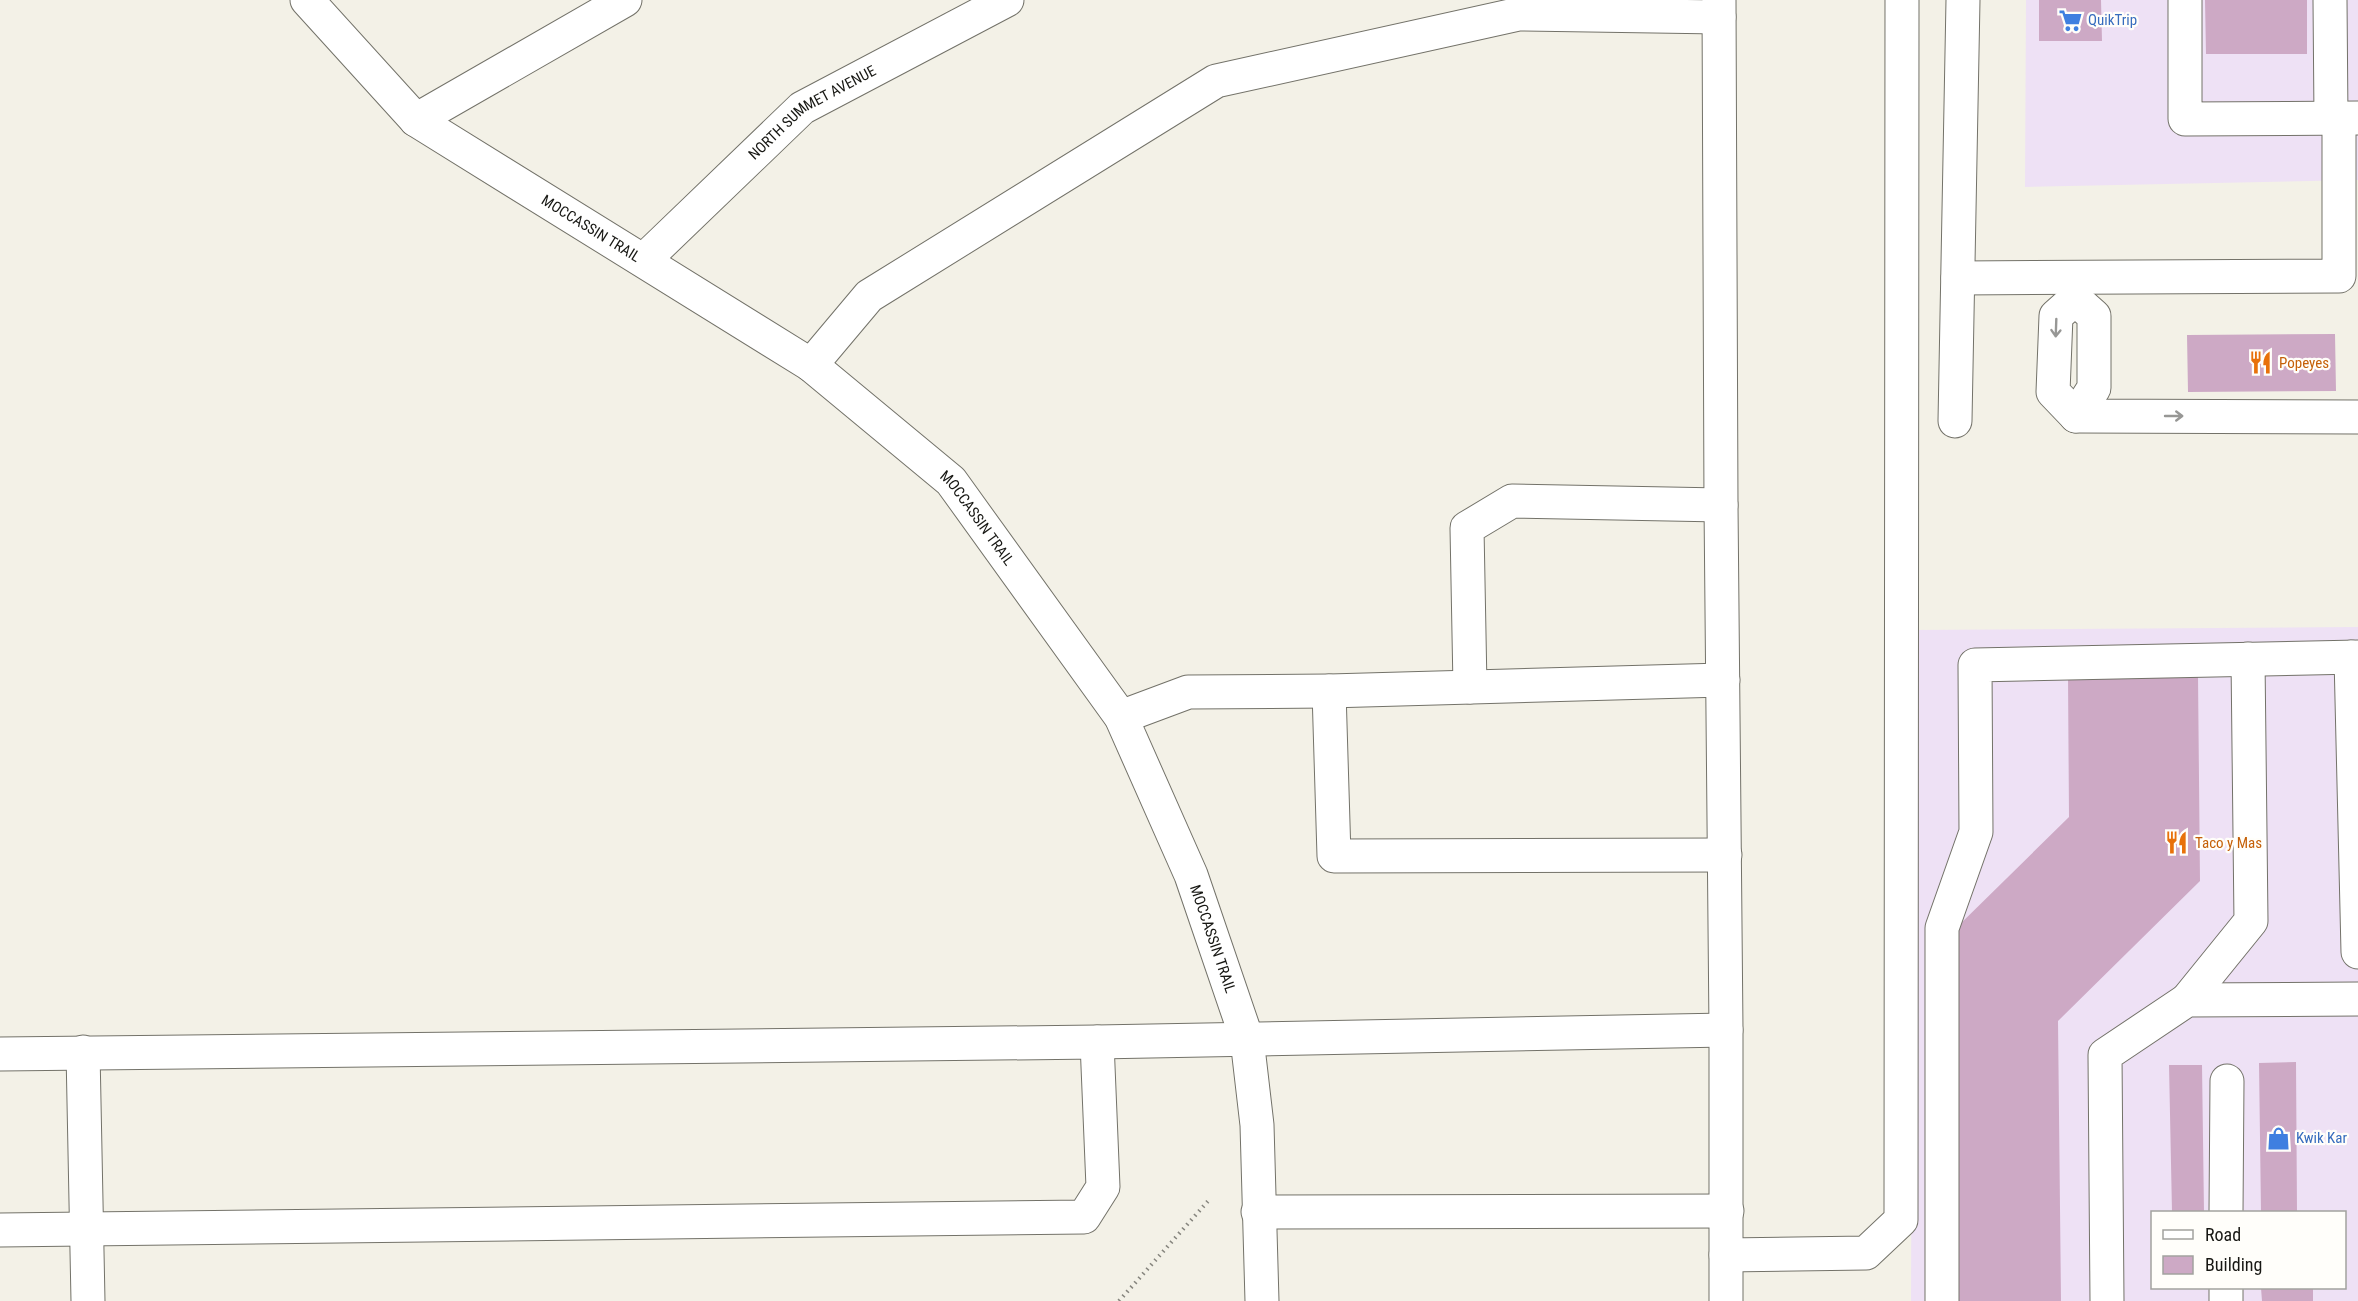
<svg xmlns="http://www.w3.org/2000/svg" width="2358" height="1301" font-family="'Roboto Condensed',sans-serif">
	<rect width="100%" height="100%" fill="#f3f1e7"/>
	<!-- commercial -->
	<path fill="#eee1f5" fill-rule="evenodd" d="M2026,0H2358V180L2025,187Z
		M2358,627V1301H1911L1913,630ZM2152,1212H2344V1288H2152Z"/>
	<!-- building -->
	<path fill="#cda9c5" d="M2039,0H2101L2102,41H2039Z
		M2205,0H2307V54H2206Z
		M2335,334L2336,391L2188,392L2187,335Z
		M2068,676H2198L2200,881L2058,1021L2061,1301H1958L1953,931L2069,817Z
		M2296,1062L2297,1212H2261L2259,1063Z
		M2169,1065H2202L2204,1212H2172Z
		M2261,1288H2313V1301H2262Z"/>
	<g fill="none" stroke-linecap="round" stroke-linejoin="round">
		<defs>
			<g id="minor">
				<path id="s1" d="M307,0L416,120L811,365L951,481L1121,717L1191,875L1247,1039L1257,1125L1262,1301"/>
				<path d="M1719,0L1721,505L1726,1030V1301"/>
				<path d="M2185,0V119L2358,118"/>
				<path d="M2330,0L2331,118"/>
				<path d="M416,120L625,0"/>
				<path id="s2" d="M644,260L802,108L1007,0"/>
				<path d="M1958,278L2339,276V118"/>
				<path d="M2075,278V299L2056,316L2053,392L2076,416L2358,417"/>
				<path d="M2075,299L2094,316V388L2076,416"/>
				<path d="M811,365L869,296L1216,81L1519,14L1719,17"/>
				<path d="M1955,421L1963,0"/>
				<path d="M2351,657L2358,952"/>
				<path d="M1470,687L1467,528L1512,501L1721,505"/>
				<path d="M1329,691L1334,856L1725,855"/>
				<path d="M1121,717L1188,692L1329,691L1723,680"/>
				<path d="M2187,1000L2251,921L2248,659"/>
				<path d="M1097,1042L1726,1030"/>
				<path d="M83,1052L88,1301"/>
				<path d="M0,1054L1097,1042L1103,1187L1084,1217L0,1230"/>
				<path d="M1258,1212L1727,1211"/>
				<path d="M2226,1212L2227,1081"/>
				<path d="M1726,1255L1866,1253L1901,1220L1902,0"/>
				<path d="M1942,1301V928L1976,832L1975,665L2358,657"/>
				<path d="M2107,1301L2105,1055L2187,1000L2358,999"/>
				<path d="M2226,1301V1288"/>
			</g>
		</defs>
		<!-- minor casing -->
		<use href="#minor" stroke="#737269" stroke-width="35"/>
		<!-- path -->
		<path stroke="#86857e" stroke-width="4" stroke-dasharray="1.5 4.5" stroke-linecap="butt" d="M1119,1301L1209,1200"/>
		<!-- minor -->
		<use href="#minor" stroke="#fff" stroke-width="33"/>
	</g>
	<!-- one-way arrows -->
	<defs><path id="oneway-shaft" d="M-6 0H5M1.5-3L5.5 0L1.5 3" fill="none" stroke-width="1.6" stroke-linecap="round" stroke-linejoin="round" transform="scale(1.5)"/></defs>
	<g stroke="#979795">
		<use href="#oneway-shaft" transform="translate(2056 328) rotate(92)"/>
		<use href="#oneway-shaft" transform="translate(2174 416)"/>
	</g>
	<!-- icons -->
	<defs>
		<symbol id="supermarket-bare" viewBox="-9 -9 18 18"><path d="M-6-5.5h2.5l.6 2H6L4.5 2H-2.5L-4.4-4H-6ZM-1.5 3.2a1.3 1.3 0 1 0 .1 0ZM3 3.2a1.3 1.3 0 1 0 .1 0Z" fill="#3f7fe0" stroke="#fffefa" stroke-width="2.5" paint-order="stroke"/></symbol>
		<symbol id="restaurant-bare" viewBox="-9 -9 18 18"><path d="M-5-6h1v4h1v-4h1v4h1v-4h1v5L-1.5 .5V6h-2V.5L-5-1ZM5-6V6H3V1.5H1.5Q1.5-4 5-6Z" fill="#e8710a" stroke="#fffefa" stroke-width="2.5" paint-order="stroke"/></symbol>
		<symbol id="shop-bare" viewBox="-9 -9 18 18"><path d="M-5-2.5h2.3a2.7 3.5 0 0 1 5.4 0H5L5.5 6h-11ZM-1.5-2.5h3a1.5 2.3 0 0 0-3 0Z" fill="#3f7fe0" stroke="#fffefa" stroke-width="2.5" paint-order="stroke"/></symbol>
	</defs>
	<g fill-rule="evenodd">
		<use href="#supermarket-bare" x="2054" y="4" width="33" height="33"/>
		<use href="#restaurant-bare" x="2244" y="346" width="33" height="33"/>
		<use href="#restaurant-bare" x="2160" y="826" width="33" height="33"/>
		<use href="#shop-bare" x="2262" y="1122" width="33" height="33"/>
	</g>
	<g text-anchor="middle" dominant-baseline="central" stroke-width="4.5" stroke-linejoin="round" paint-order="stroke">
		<!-- shop labels -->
		<g font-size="15" fill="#366cbe" stroke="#fffefa" text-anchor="start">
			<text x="2088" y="20">QuikTrip</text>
			<text x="2296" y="1138">Kwik Kar</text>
		</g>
		<!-- street labels -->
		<g font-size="15" fill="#171713" stroke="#fffefa">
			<text stroke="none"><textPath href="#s2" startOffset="225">NORTH SUMMET AVENUE</textPath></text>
			<text stroke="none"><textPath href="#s1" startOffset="368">MOCCASSIN TRAIL</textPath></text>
			<text stroke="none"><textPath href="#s1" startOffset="854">MOCCASSIN TRAIL</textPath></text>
			<text stroke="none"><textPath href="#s1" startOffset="1340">MOCCASSIN TRAIL</textPath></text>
		</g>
		<!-- food labels -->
		<g font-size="15" fill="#c56008" stroke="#fffefa" text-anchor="start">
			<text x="2279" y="363">Popeyes</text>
			<text x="2195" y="843">Taco y Mas</text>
		</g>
	</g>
	<!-- legend -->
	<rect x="2151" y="1211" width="195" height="78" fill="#fffefa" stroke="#a2a29e" stroke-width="1.5"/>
	<rect x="2163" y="1230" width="30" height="9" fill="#ffffff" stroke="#a2a29e" stroke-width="1.5"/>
	<text x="2205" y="1241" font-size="18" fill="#171713">Road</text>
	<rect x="2163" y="1256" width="30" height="18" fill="#cda9c5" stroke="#a2a29e" stroke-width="1.5"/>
	<text x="2205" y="1271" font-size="18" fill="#171713">Building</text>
</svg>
